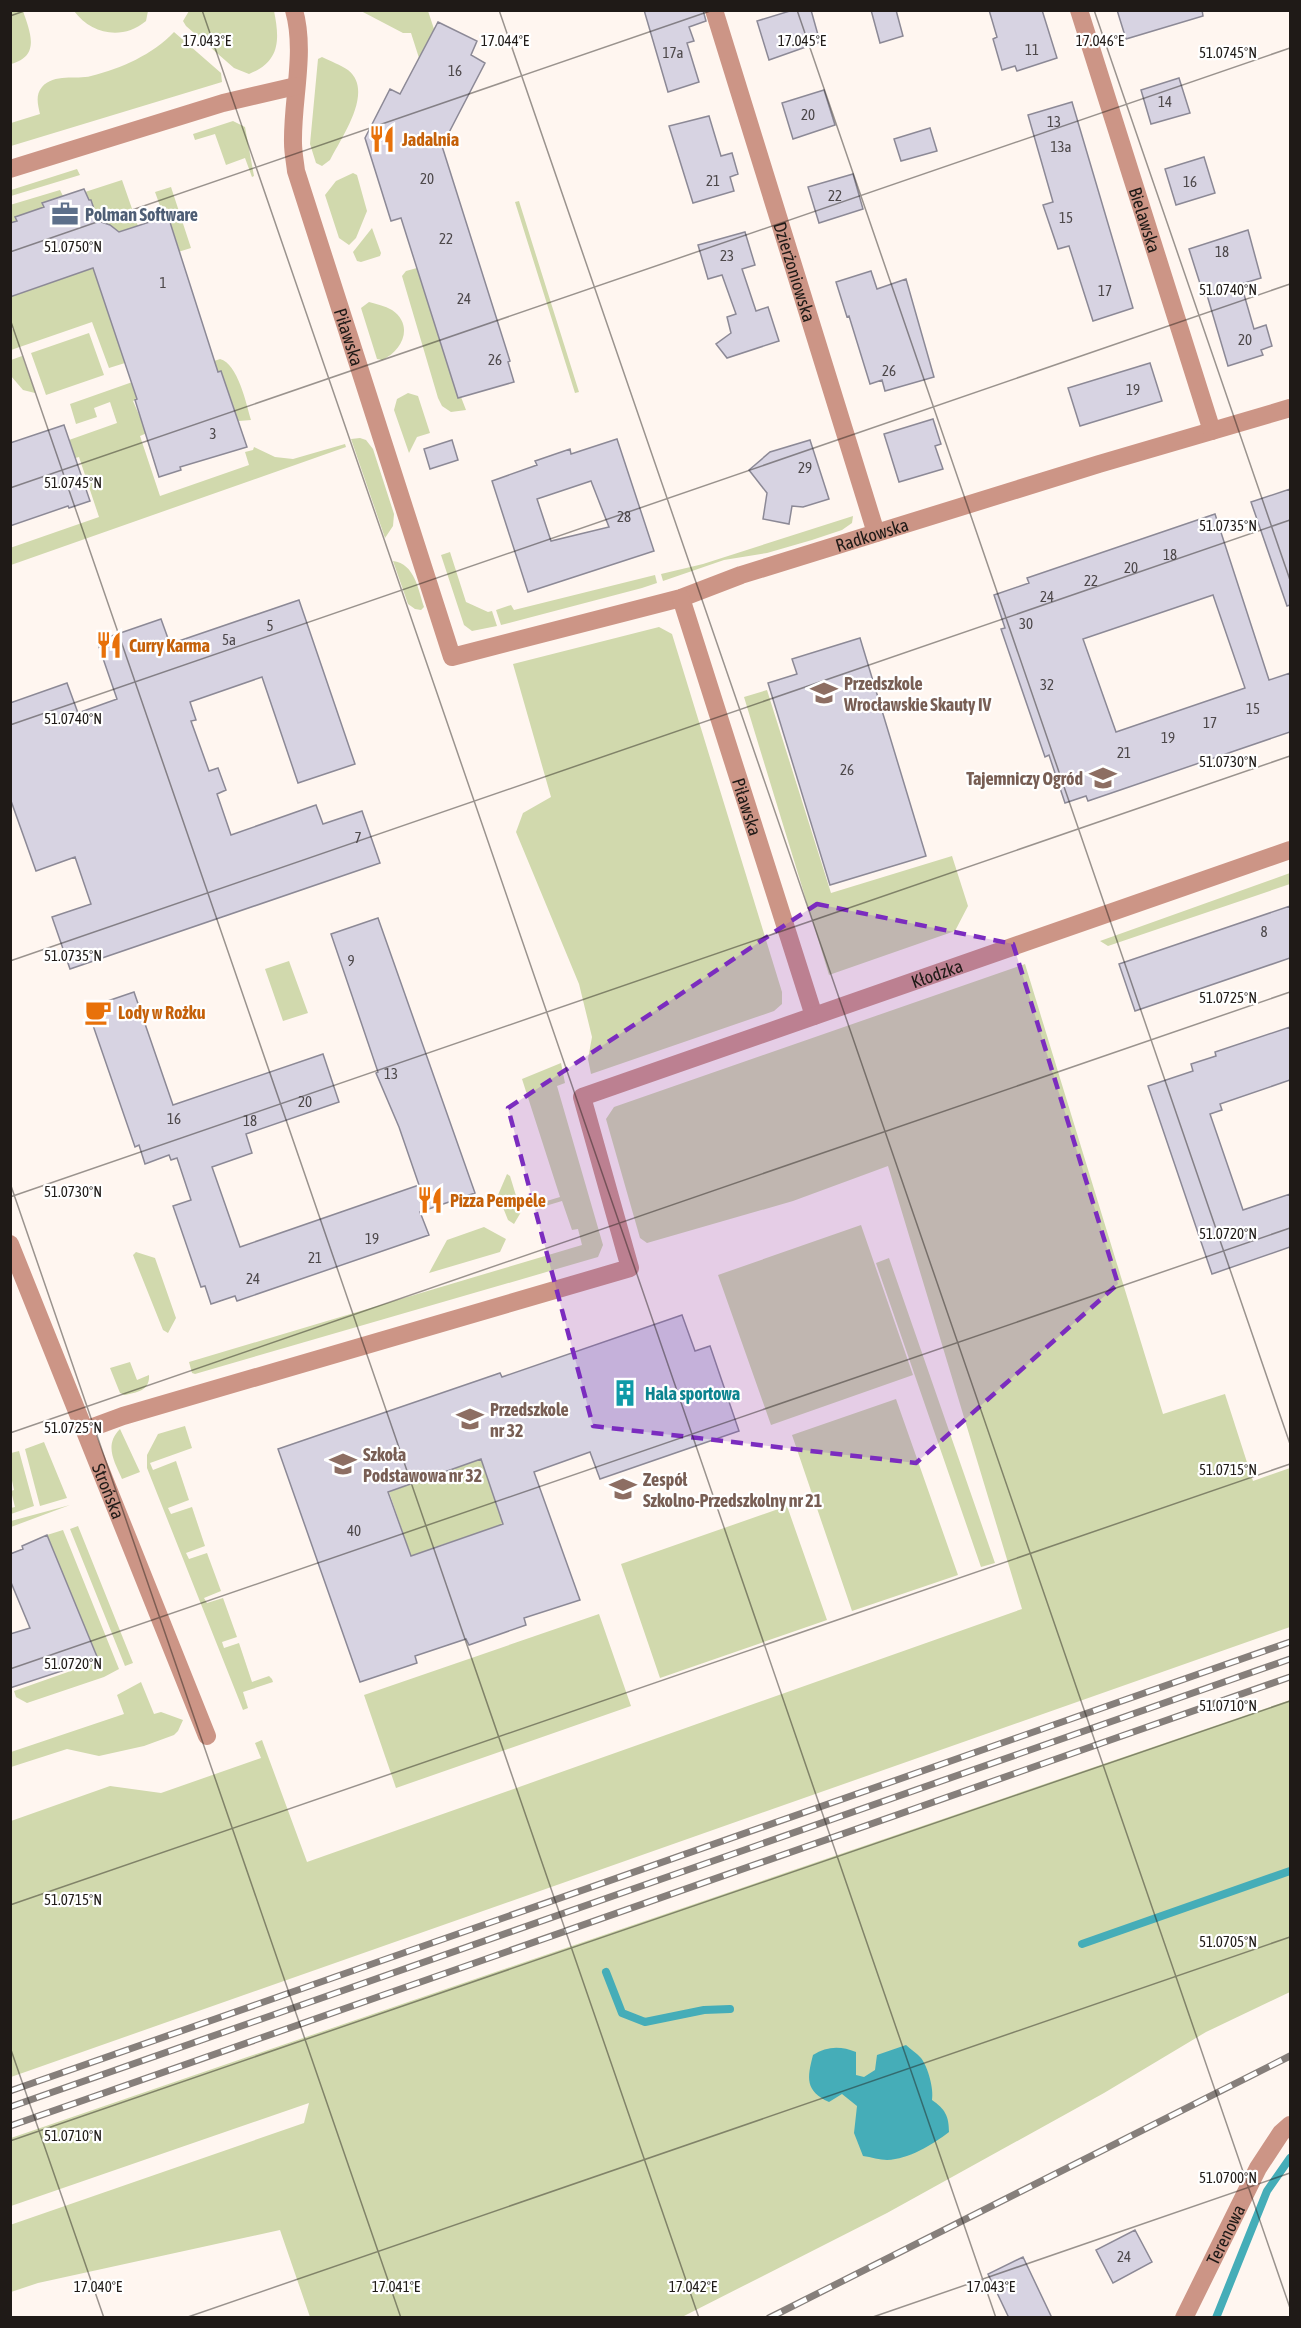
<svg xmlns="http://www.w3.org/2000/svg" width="1301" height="2328" font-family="'Asap Condensed',sans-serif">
	<rect width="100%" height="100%" fill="#fff6f0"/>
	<!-- green -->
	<path fill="#d1d9ad" d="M11,10L23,11C30,32 41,56 11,64Z
		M148,11L146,21C122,41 91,34 74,11Z
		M189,11H274C280,40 280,62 249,74L234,68L186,26L183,21Z
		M361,11H428L434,29L419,58L411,33H403Z
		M174,32L221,73L222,82L11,146V123L40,114C38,105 35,95 42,87C54,73 76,80 91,76C122,68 152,55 174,32Z
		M322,57C330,61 341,65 348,70C375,91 341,138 330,160L322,166L316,163L310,144L318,59Z
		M233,121L245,127L254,176L252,177L245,158L226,165L215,134L195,140L193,134Z
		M77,169L80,175L11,196V190Z
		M353,173L357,175L367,211L356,238L349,245L339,238L325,195L336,181Z
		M122,180L138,226L119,232L98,222L91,200L88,201L85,192Z
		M171,187L191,248L178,252L179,249L168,216L164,217L155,192Z
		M60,190L63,196L43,203L44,207L16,218L17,221L11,223L10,205Z
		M519,201L579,392L575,393L515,202Z
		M372,228L381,253L380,256L361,262L357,261L353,252Z
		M93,268L125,363L109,368L92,322L11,350V330L13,329L11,323L10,297Z
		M417,268L458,398L461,397L466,410L451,412L442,406L438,398L402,276L406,271Z
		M369,302C376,304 385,306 392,310C414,325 403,351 382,360L377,359L361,308Z
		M89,333L104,375L46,395L31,353Z
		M22,356L35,393L23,390L11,376V360Z
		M220,359C238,364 246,403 251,420L239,421L236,419L221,371L197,379L193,368Z
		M158,373L164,390L133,401L147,433L140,436L160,496L249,465L245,452L253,450L254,447L275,457L293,459L345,444L346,447L11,565L10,548L99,517L79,457L72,459L67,445L70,443L69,440L117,423L110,402L94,408L97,417L76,424L70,404Z
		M408,393L418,396L430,433L417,437L409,453L394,410L397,399Z
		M360,438L366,440L373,449L394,514L393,526L385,538L351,439Z
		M853,516L852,523L842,530L812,540L767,553L724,560L663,581L661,574L703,564Z
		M450,552L466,602L488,612L492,611L497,626L472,631L464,625L441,555Z
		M393,561C415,564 418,589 424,607L421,610L415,609L408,604Z
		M655,575L657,583L642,588L501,625L496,610L511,605L514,610Z
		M659,627L672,634L782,992V1004L774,1011L591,1074L588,1059L592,1037L579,984L516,832L523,813L551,797L513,664Z
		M767,690L831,893L952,856L968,906L955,931L829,975L744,697Z
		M1290,873V884L1108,946L1100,941Z
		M289,961L308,1013L283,1021L265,969Z
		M1025,964L1163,1414L1225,1394L1253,1481L1290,1468V1627L11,2077V1821L110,1786L161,1793L261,1758L255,1743L262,1740L307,1862L1022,1609L888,1166L793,1201L647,1243L640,1238L606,1119L614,1107Z
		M561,1063L565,1083L557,1086L603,1245L598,1257L195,1374L192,1373L189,1362L582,1245L578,1229L572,1230L562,1201L542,1207L540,1203L560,1197L522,1079Z
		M507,1174L510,1176L521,1212L514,1224L508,1220L498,1195Z
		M861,1225L913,1375L771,1425L718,1275Z
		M484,1227L506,1239L500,1252L429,1273L447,1240Z
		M136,1252L155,1258L176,1318L168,1333L163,1330L133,1255Z
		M889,1258L995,1563L981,1567L876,1263Z
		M130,1362L137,1380L149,1375C150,1391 137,1392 125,1395L120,1393L110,1368Z
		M896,1399L958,1575L852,1611L792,1435Z
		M185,1426L192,1448L150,1463L153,1470L176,1461L189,1500L168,1508L171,1514L192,1507L205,1546L186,1553L189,1559L207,1553L221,1591L204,1598L207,1603L223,1598L237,1637L222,1642L224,1648L239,1643L252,1682L269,1676L272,1679L273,1682L243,1692L248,1708L243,1710L147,1468V1455L158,1434Z
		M120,1429L140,1472L122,1479C114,1461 104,1445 120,1429Z
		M44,1442L67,1498L40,1506L25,1449Z
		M19,1451L34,1506L11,1514V1508L15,1507L11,1491L14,1490L11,1476V1453Z
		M481,1459L507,1533L496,1527L435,1547L416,1570L389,1492Z
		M70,1505L11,1527V1521Z
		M787,1506L827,1620L660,1678L621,1564Z
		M78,1526L133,1663L125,1666L70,1529Z
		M63,1530L119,1669L104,1677L27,1703L16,1697L14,1691L99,1661L47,1535Z
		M599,1614L631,1706L396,1788L364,1695Z
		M141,1682L154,1714L161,1712L183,1720L178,1731L174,1735L144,1746L99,1756L67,1749L11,1767V1752L124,1714L117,1695Z
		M1290,1700V1992L1206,2032L1104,2093L887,2213L682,2317H310L280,2230L38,2283L11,2292L10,2225L304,2123L309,2103L11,2206V2138Z"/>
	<!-- water -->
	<path fill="#45adb8" d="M906,2045C910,2049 917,2053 921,2058C928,2067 934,2089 932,2100C945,2109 949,2116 949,2132C932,2145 909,2159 887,2160C880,2160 871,2157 863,2156L854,2133L857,2106L842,2094L829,2102C805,2091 807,2078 813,2055C827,2046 841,2046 856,2052V2075L864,2077L875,2070L877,2055Z"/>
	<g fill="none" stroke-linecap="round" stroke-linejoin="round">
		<!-- stream -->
		<path stroke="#45adb8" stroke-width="8" d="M1082,1944L1290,1871
			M606,1972L622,2013L645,2022L704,2010L730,2009
			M1216,2318L1267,2191L1290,2158"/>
	</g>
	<!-- building -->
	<path fill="#d7d3e2" stroke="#8c8996" stroke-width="1.5" fill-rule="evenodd" d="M644,10H703L706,21L689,27L694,41L687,43L699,82L668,92Z
		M793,10H811L820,42L769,60L757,21Z
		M871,10H896L903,36L880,43Z
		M989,10H1042L1057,58L1017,71L1015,66L1002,70L993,39L997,37Z
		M1117,10H1202L1203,16L1126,39Z
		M438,22L477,41L471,55L485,63L442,146L510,361L508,362L514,382L458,398L401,218L391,221L365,138L390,89L400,94Z
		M1179,78L1190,113L1151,124L1141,90Z
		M824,90L835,125L793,139L782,103Z
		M1072,102L1133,308L1093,321L1069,246L1058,249L1043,205L1053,202L1028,115Z
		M709,116L721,156L732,153L738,174L730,177L734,191L693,203L669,126Z
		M930,128L937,151L901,161L894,139Z
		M1204,157L1215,193L1176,205L1165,169Z
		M853,174L863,209L819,223L808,187Z
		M84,189L89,200H91L98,221L110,225L119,232L168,216L218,372L221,371L247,447L180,467L181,470L159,477L135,400L137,399L93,268L10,297V223L17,221L15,217L44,207L42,203Z
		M1248,230L1261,278L1241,284L1254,329L1266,325L1272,346L1261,350L1263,355L1228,366L1207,295L1204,296L1189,249Z
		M745,232L755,265L742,269L756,311L768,307L779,341L727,358L716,344L731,333L727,317L736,314L722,275L708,279L698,245Z
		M871,271L877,289L906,279L934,377L885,391L882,380L870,384L849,316L847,317L836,282Z
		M1150,363L1162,401L1080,426L1068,388Z
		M933,419L941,444L935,446L943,469L899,482L884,434Z
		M64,425L90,501L69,508L68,506L10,526V443Z
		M617,439L654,551L528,592L492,481L537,465L535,461L570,449L571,454ZM591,481L609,527L551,541L537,499Z
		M452,440L458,460L430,469L424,449Z
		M810,440L829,499L803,507L792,506L789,524L763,519L767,493L749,470L770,452Z
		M1290,489V605L1287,606L1251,502Z
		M1215,514L1269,680L1290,673V732L1088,801L1086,796L1065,803L1049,755L1045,757L1001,629L1005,628L994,595L1029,583L1027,578ZM1213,595L1245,688L1116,732L1083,639Z
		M299,600L355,764L298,783L262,677L190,702L196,720L191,721L209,771L218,768L226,790L217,794L231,835L316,805L323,824L362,811L380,863L70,969L52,917L91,904L75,857L36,871L10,798V703L67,683L78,713L117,699L97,641L161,619L170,644Z
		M860,638L926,856L830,885L768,683L797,674L792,659Z
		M1290,906V958L1135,1011L1119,964Z
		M378,918L475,1193L420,1212L429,1235L237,1301L235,1296L211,1304L205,1286L201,1287L173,1206L191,1200L177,1158L171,1160L169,1155L145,1164L139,1145L135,1147L87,1008L134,992L173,1105L323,1054L339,1102L246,1134L252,1153L212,1167L240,1247L419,1185L399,1127L376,1073L378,1072L331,934Z
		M1290,1027V1080L1220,1104L1222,1110L1210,1114L1243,1210L1290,1194V1247L1212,1274L1148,1086L1193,1071L1191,1064L1216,1056L1215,1052Z
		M682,1315L695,1351L710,1346L739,1431L600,1479L590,1452L534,1472L580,1600L524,1618L526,1625L469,1645L466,1639L415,1656L417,1663L360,1682L278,1449L500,1373L502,1377ZM481,1459L503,1524L411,1556L388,1492Z
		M47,1535L98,1659L10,1688V1634L30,1628L10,1580V1554L23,1549L22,1546Z
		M1135,2230L1152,2262L1113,2283L1096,2250Z
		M1023,2257L1052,2318H1009L988,2274Z"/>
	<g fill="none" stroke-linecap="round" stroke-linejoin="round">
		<!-- street -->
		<g stroke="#cc9586" stroke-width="18">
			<path id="s1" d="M294,10C306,52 292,100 293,143C293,152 295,162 296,171L452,657L681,598L741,575L1099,464L1290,408"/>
			<path id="s2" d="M714,10L876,533"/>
			<path id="s3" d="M1079,10L1212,431"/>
			<path d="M10,169L223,103L296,86"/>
			<path id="s4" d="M681,598L814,1016"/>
			<path id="s5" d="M10,1244L207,1736"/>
			<path id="s6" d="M85,1430L123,1416L630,1268L582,1097L1290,850"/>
			<path id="s7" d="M1184,2318L1258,2168L1281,2133L1290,2125"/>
		</g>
		<defs>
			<path id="rail" d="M10,2091L1290,1642
				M10,2107L1290,1659
				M10,2126L1290,1677
				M769,2318L1290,2056"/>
		</defs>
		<!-- rail casing -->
		<use href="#rail" stroke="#867f7b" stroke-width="7"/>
		<!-- rail -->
		<use href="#rail" stroke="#fff" stroke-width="4.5" stroke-dasharray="14" stroke-linecap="butt"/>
	</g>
	<!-- marked area -->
	<path fill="#7b2cbf" fill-opacity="0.2" stroke="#7b2cbf" stroke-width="4.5" stroke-dasharray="12 8" stroke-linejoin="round" d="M817,904L1013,944L1118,1284L916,1463L593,1426L508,1108Z"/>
	<!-- ticks -->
	<path fill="none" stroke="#1f1a17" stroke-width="1.5" stroke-opacity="0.45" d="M202,10L996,2318M499,10L1290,2308M797,10L1290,1444M1094,10L1290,580M10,16L27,10M10,252L713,10M10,319L699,2318M10,488L1290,48M10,725L1290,284M10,961L1290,520M10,1183L401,2318M10,1197L1290,756M10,1433L1290,992M10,1669L1290,1228M10,1905L1290,1464M10,2047L104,2318M10,2141L1290,1701M185,2318L1290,1937M870,2318L1290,2173"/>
	<!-- icons -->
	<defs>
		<symbol id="restaurant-bare" viewBox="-9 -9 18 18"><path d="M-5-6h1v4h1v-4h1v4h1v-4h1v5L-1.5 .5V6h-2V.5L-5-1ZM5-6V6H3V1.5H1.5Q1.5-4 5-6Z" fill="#e8710a" stroke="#fff" stroke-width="2.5" paint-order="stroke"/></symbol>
		<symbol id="office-bare" viewBox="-9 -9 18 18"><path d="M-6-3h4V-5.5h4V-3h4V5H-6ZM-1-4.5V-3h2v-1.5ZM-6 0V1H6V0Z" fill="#5c6f8a" stroke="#fff" stroke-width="2.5" paint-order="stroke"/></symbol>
		<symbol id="school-bare" viewBox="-9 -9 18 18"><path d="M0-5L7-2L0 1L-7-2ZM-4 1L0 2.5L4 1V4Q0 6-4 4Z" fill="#8d6e63" stroke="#fff" stroke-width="2.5" paint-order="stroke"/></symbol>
		<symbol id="cafe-bare" viewBox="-9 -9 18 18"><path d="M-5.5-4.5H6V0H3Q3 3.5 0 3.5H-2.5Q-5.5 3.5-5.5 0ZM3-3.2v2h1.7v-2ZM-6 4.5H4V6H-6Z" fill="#e8710a" stroke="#fff" stroke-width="2.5" paint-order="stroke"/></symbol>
		<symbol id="building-bare" viewBox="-9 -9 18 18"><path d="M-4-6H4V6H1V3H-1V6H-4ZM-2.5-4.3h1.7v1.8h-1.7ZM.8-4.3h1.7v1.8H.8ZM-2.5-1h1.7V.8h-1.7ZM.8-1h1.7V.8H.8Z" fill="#0f9aa8" stroke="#fff" stroke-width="2.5" paint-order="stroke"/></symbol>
	</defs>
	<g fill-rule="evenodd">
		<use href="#restaurant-bare" x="363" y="120" width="38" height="38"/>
		<use href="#office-bare" x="46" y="195" width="38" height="38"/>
		<use href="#restaurant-bare" x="90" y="626" width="38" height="38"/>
		<use href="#school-bare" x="805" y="674" width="38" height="38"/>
		<use href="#school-bare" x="1084" y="759" width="38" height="38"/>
		<use href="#cafe-bare" x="79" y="993" width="38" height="38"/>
		<use href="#restaurant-bare" x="411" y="1181" width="38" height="38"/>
		<use href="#building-bare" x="606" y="1374" width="38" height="38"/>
		<use href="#school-bare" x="451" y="1400" width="38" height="38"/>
		<use href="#school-bare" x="324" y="1445" width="38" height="38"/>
		<use href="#school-bare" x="604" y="1470" width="38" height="38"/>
	</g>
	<g text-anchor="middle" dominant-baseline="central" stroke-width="4.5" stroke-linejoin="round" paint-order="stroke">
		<!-- number labels -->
		<g font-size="15" fill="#4d484a">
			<text x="1032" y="49">11</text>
			<text x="673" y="52">17a</text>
			<text x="455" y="70">16</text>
			<text x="1165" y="101">14</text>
			<text x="808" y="114">20</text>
			<text x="1054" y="121">13</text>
			<text x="1061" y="146">13a</text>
			<text x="427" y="178">20</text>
			<text x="713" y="180">21</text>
			<text x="1190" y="181">16</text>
			<text x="835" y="195">22</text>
			<text x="1066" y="217">15</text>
			<text x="446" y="238">22</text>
			<text x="1222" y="251">18</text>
			<text x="727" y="255">23</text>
			<text x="163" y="282">1</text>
			<text x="1105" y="290">17</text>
			<text x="464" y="298">24</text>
			<text x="1245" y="339">20</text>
			<text x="495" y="359">26</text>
			<text x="889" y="370">26</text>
			<text x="1133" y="389">19</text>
			<text x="213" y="433">3</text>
			<text x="805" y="467">29</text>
			<text x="624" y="516">28</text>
			<text x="1170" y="554">18</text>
			<text x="1131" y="567">20</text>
			<text x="1091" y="580">22</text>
			<text x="1047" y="596">24</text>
			<text x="1026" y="623">30</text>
			<text x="270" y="625">5</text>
			<text x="229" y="639">5a</text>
			<text x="1047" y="684">32</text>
			<text x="1253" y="708">15</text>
			<text x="1210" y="722">17</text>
			<text x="1168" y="737">19</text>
			<text x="1124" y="752">21</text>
			<text x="847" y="769">26</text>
			<text x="358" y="837">7</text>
			<text x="1264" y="931">8</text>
			<text x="351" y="960">9</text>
			<text x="391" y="1073">13</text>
			<text x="305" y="1101">20</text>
			<text x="174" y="1118">16</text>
			<text x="250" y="1120">18</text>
			<text x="372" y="1238">19</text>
			<text x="315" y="1257">21</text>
			<text x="253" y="1278">24</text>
			<text x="354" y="1530">40</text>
			<text x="1124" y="2256">24</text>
		</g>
		<!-- food labels -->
		<g font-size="18" font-weight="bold" fill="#c56008" stroke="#fff" text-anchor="start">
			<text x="402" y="139">Jadalnia</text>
			<text x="129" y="645">Curry Karma</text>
			<text x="118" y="1012">Lody w Rożku</text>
			<text x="450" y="1200">Pizza Pempele</text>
		</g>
		<!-- service labels -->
		<g font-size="18" font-weight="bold" fill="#4e5e75" stroke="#fff" text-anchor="start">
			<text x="85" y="214">Polman Software</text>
		</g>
		<!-- street labels -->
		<g font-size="18" fill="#1f1a17" stroke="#fff">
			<text stroke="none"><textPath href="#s3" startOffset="220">Bielawska</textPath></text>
			<text stroke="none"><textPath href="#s2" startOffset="274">Dzierżoniowska</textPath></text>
			<text stroke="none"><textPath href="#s1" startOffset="336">Piławska</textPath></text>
			<text stroke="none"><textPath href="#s1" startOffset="1110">Radkowska</textPath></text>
			<text stroke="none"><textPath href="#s4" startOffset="219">Piławska</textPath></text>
			<text stroke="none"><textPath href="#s6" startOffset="1122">Kłodzka</textPath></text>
			<text stroke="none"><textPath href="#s5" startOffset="266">Strońska</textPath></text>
			<text stroke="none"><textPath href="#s7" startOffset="93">Terenowa</textPath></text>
		</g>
		<!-- education labels -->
		<g font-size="18" font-weight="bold" fill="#785e54" stroke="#fff" text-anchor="start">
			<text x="844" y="683">Przedszkole<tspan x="844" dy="21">Wrocławskie Skauty IV</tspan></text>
			<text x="1083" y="778" text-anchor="end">Tajemniczy Ogród</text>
			<text x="490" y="1409">Przedszkole<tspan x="490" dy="21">nr 32</tspan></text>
			<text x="363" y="1454">Szkoła<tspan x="363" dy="21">Podstawowa nr 32</tspan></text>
			<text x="643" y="1479">Zespół<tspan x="643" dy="21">Szkolno-Przedszkolny nr 21</tspan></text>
		</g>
		<!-- culture labels -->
		<g font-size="18" font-weight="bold" fill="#0d838f" stroke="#fff" text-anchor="start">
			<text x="645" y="1393">Hala sportowa</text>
		</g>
	</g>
	<g font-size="15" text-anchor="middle" fill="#1f1a17" stroke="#fff" stroke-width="4.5" stroke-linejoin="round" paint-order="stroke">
		<text x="1100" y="46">17.046°E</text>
		<text x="207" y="46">17.043°E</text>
		<text x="505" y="46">17.044°E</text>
		<text x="802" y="46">17.045°E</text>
		<text x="1228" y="58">51.0745°N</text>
		<text x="73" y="252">51.0750°N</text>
		<text x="1228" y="295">51.0740°N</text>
		<text x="73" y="488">51.0745°N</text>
		<text x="1228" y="531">51.0735°N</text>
		<text x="73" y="724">51.0740°N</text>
		<text x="1228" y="767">51.0730°N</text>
		<text x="73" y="961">51.0735°N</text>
		<text x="1228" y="1003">51.0725°N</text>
		<text x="73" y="1197">51.0730°N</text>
		<text x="1228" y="1239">51.0720°N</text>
		<text x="73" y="1433">51.0725°N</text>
		<text x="1228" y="1475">51.0715°N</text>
		<text x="73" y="1669">51.0720°N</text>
		<text x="1228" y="1711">51.0710°N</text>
		<text x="73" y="1905">51.0715°N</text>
		<text x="1228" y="1947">51.0705°N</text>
		<text x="73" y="2141">51.0710°N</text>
		<text x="1228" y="2183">51.0700°N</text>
		<text x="98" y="2292">17.040°E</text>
		<text x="396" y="2292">17.041°E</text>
		<text x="693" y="2292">17.042°E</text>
		<text x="991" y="2292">17.043°E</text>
	</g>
	<!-- border -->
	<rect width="1301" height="2328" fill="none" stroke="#1f1a17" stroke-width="24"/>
</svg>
